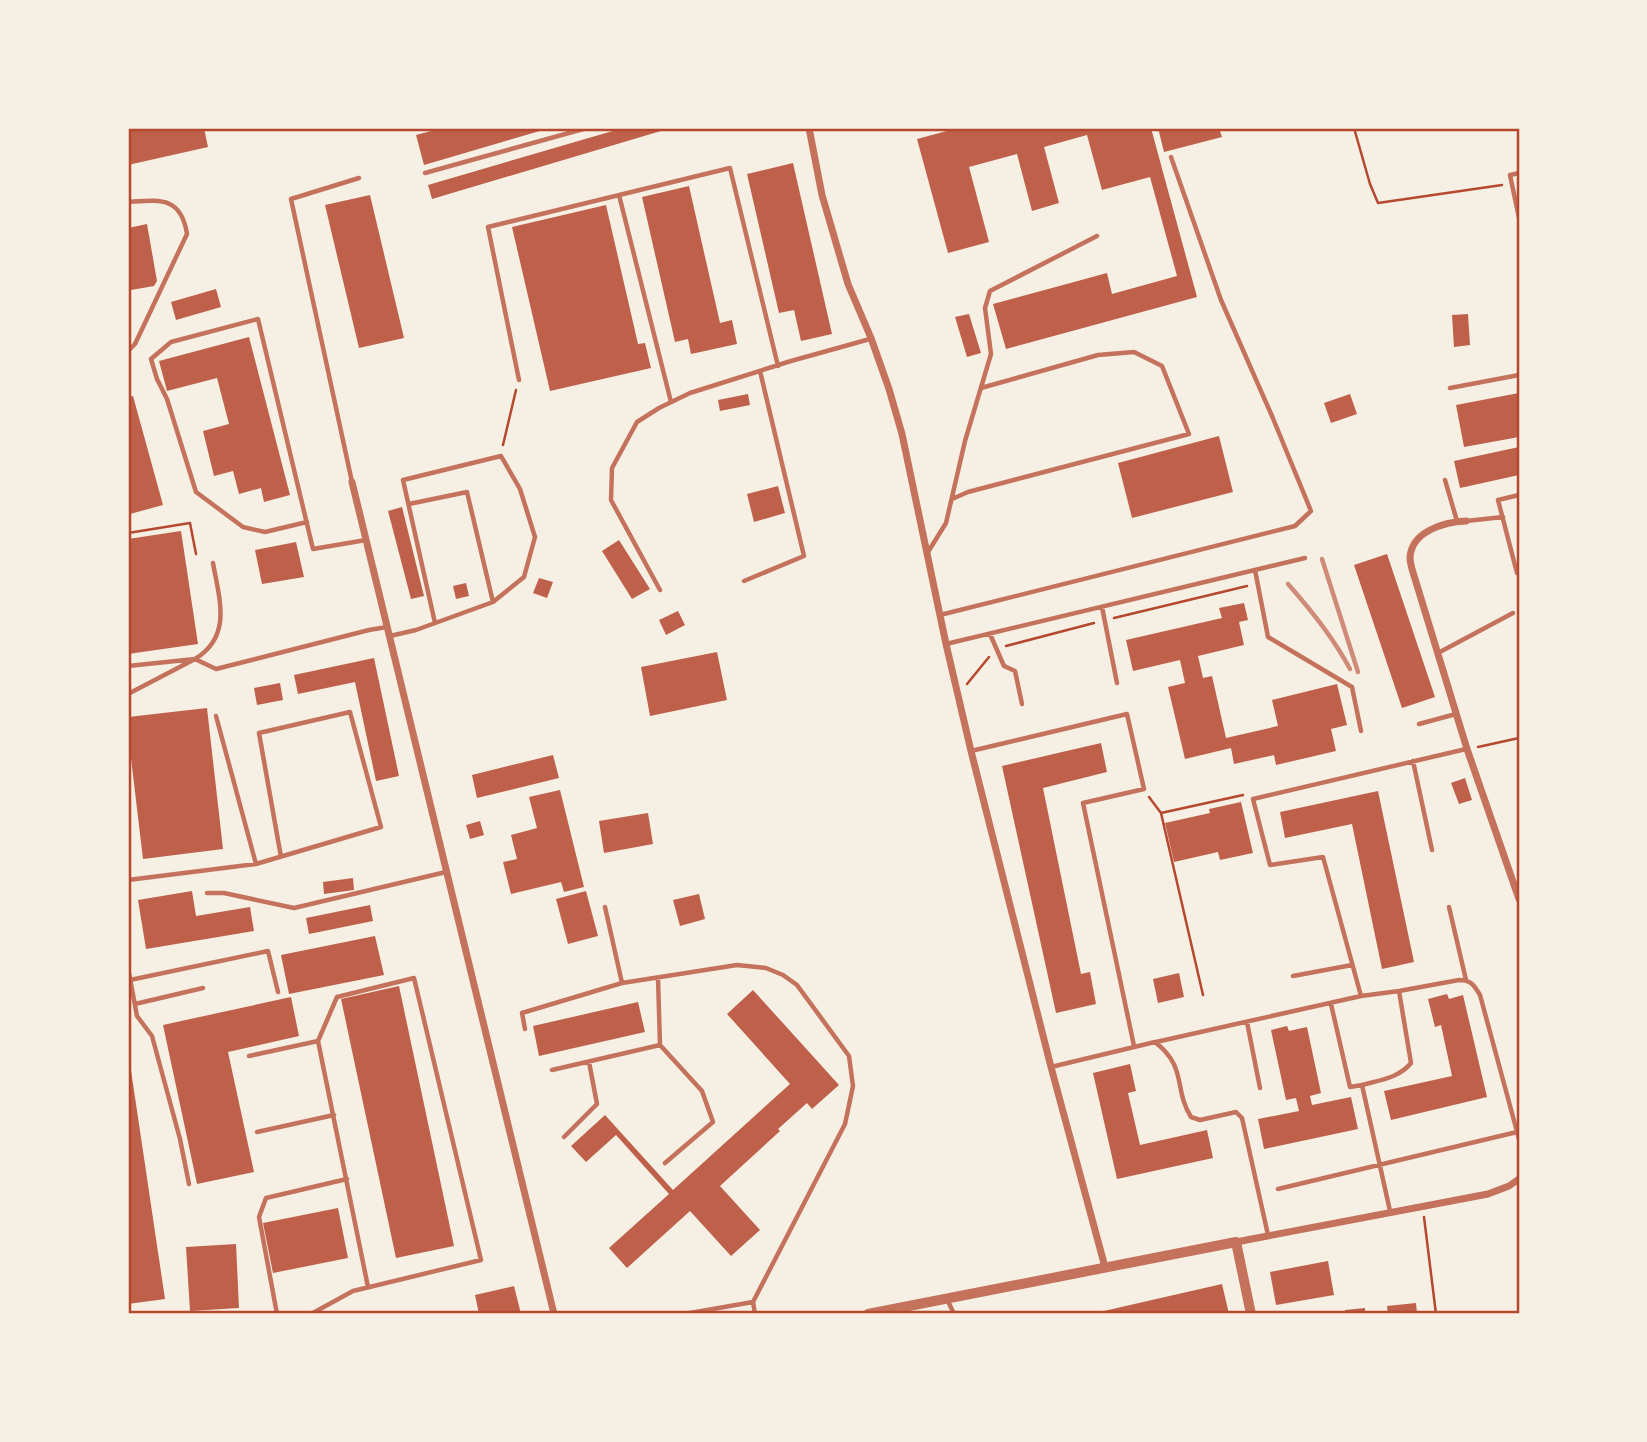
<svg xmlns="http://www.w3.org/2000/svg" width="1647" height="1442" font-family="'PT Sans Narrow',sans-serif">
	<rect width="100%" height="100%" fill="#f6efe4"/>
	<!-- building -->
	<path fill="#bf614a" d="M128,128H204L208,147L128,165Z
		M442,128H550L424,165L416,135Z
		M623,128H671L432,199L428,185Z
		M958,128H1151L1197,297L1006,349L993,304L1107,273L1112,294L1177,276L1150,177L1102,190L1087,135L1044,147L1059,203L1032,211L1017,154L969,167L989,242L948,253L917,139Z
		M1158,128H1219L1222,137L1164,152Z
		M793,163L832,334L801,341L794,310L779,313L747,174Z
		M689,186L720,323L732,320L737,344L691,354L688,339L675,342L642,197Z
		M370,195L404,338L359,348L325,205Z
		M606,205L638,344L645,343L651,368L550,391L512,227Z
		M147,224L157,281L154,286L131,290L128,271V228Z
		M216,289L221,307L176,320L171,302Z
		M969,314L981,353L967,357L955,317Z
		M1468,314L1470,345L1454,347L1452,315Z
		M249,337L290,495L264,502L261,488L239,494L233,471L214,476L203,431L229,424L217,378L167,391L159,361Z
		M1519,393V437L1464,447L1456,405Z
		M748,394L750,405L720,411L718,400Z
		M1350,394L1357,414L1331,423L1324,403Z
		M133,396L163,505L130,514L128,506V397Z
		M1219,436L1233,492L1132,518L1118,463Z
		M1519,447V475L1460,488L1454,461Z
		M778,486L785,513L754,522L747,494Z
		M402,507L424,596L411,599L388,511Z
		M181,531L198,644L128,654V539Z
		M619,540L650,589L632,599L602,551Z
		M296,542L304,577L262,584L255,550Z
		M1387,554L1435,697L1402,708L1354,565Z
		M539,578L553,582L547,598L533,593Z
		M466,583L469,596L456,599L453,586Z
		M1244,603L1248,620L1239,622L1244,645L1198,656L1203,678L1212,676L1226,738L1278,726L1272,700L1337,684L1347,725L1331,729L1336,751L1276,765L1274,755L1234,764L1231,748L1185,759L1168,687L1185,683L1180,660L1133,671L1126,640L1222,618L1219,608Z
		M678,611L685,625L666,635L659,620Z
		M717,652L727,700L650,716L641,667Z
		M374,658L399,776L376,781L355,682L298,694L294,675Z
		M280,683L283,700L257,705L254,688Z
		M207,708L223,849L143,859L128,733V717Z
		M1101,743L1107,772L1043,788L1081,974L1090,972L1096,1004L1056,1013L1002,766Z
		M553,755L559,778L477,798L472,775Z
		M1465,778L1472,800L1459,804L1451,783Z
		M560,790L584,887L564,892L561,882L511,894L503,862L517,859L511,835L537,828L529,797Z
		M1378,791L1414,962L1382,969L1352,824L1285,838L1280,812Z
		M1241,802L1253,853L1220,860L1218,852L1174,862L1165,823L1210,813L1209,809Z
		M648,813L653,844L604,853L599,821Z
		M480,821L484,835L470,839L466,825Z
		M353,878L354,890L324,894L323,882Z
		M192,891L196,916L250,907L254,931L146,949L138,900Z
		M586,891L598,936L568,944L556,899Z
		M699,894L705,919L680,926L673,900Z
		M370,905L373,921L309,934L306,918Z
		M375,936L384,975L289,994L281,955Z
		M1179,973L1184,997L1158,1003L1153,979Z
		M399,986L454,1246L396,1258L341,999Z
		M753,990L839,1085L812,1109L807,1103L778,1129L780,1131L720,1186L760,1230L731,1256L690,1211L627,1268L609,1248L669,1194L616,1135L586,1162L571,1146L605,1115L673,1190L790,1084L727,1014Z
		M1447,994L1449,999L1463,995L1487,1097L1391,1120L1384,1091L1452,1076L1441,1025L1435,1027L1428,999Z
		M291,997L299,1036L228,1052L254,1172L197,1184L163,1025Z
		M638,1002L645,1032L539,1056L533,1026Z
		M1287,1026L1289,1031L1307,1027L1321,1093L1310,1096L1312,1105L1351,1097L1358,1129L1264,1149L1258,1119L1299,1111L1296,1098L1286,1100L1271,1030Z
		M128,1057H129L165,1299L128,1304Z
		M1130,1064L1136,1091L1128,1093L1140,1145L1207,1130L1213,1158L1117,1179L1093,1073Z
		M338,1208L348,1258L273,1273L263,1223Z
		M236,1244L239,1308L190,1311L186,1247Z
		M1328,1261L1334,1295L1276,1305L1270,1272Z
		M1222,1284L1229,1314H1095V1313Z
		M514,1286L521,1314H479L475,1295Z
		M1416,1303L1417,1314H1388L1387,1306Z
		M1365,1308V1314H1345V1310Z"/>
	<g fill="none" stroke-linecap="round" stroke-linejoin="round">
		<!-- path -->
		<path stroke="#b5482f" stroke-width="2.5" d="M1354,128L1370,184L1378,203L1502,185
			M503,445L516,390
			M128,533L190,523L196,554
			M1114,618L1247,586
			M1006,646L1094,623
			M967,684L989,657
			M1478,747L1519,738
			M1149,797L1161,813L1203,995
			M1161,813L1243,795
			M1424,1217L1436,1314"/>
		<!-- service -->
		<path stroke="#c5725c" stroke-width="4.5" d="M425,173L587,128
			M1519,173L1510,175L1519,218
			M619,195L671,402
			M128,202C160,200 181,196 187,234L135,344L128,351
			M519,380L488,227L730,168L778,366
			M1450,388L1519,375
			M1445,480L1457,521
			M352,482L291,199L359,178
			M1519,495L1498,500L1517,573L1519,574
			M952,499L968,492L1189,434L1162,366L1134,352L1098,355L981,388
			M409,504L467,492L493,602
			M1466,521L1503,517
			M307,522L265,532L243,527L196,492L167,399L157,379L151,359L171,342L258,319L313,549L366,540
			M928,552L946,523L965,441L991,354L985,308L990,291L1097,236
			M1255,570L1268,637L1352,687L1361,731
			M744,581L804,556L760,371
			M660,590L611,500L612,468L637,422L659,408L690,393L791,361L870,339
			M1102,607L1117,683
			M940,615L1295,526L1311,511L1272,416L1221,300L1171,157
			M990,634L1004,666L1015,671L1022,704
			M390,636L416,630L493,602L524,577L535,537L520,489L501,456L403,480L435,623
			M946,644L1305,558
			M1438,653L1513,613
			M128,666L195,659C233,636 219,598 213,563
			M128,694L195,659L216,669L369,630L387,627
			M216,716L256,864
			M1419,724L1456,714
			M1466,749L1253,799L1270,865L1323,857L1361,996L1399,991L1459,980C1471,980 1474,985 1480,995L1519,1139
			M971,751L1127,714L1144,789L1083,803L1134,1046
			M1413,761L1432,850
			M128,880L256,864L381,827L350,712L259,733L281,857
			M207,893H224L294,908L446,872
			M605,907L622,983L737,965L766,968L783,975L797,985L849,1056L853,1086L845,1124L753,1302L755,1314
			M1449,907L1466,980
			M128,968L137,1016L152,1036L180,1139L189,1184
			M1293,976L1352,965
			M130,980L268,951L278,992
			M135,1004L203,988
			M1331,1004L1350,1087L1362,1085
			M1247,1022L1260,1088
			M525,1029L522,1013L622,983
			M1156,1042L1361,996
			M660,1045L702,1091L713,1122L665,1163
			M249,1056L318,1041
			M1051,1067L1155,1042C1188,1068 1173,1088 1191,1117L1200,1120L1236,1112L1242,1118L1268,1235
			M552,1070L660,1045L658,978
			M257,1132L334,1115
			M564,1137L597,1104L589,1062
			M1278,1189L1517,1132
			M1390,1211L1362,1085C1380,1080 1399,1078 1411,1063L1399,991
			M947,1299L954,1314
			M277,1314L259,1217L266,1198L347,1179
			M311,1314L353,1291L481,1260L414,978L337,997L318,1041L368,1287
			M684,1314L753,1302"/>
		<!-- minor -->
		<path stroke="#c5725c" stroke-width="7" d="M809,128L822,195L848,284L871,338L889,389L902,434L946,644L971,751L1051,1067L1105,1267
			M352,482L554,1314
			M1466,521C1445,522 1411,531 1410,558C1410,562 1411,565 1412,569L1467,749L1519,899
			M1236,1242L1488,1194L1509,1186L1519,1179"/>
		<!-- tertiary -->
		<path stroke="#c5725c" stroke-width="10" d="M868,1314L1236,1242L1251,1314"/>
		<!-- rail -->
		<path stroke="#cf8b77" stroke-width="4.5" d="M1322,559L1358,672
			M1288,584C1312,611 1333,637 1350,669"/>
	</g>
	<!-- border -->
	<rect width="1647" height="1442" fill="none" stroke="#f6efe4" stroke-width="259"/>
	<rect x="130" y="130" width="1388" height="1182" fill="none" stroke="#b5482f" stroke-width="2.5"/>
</svg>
